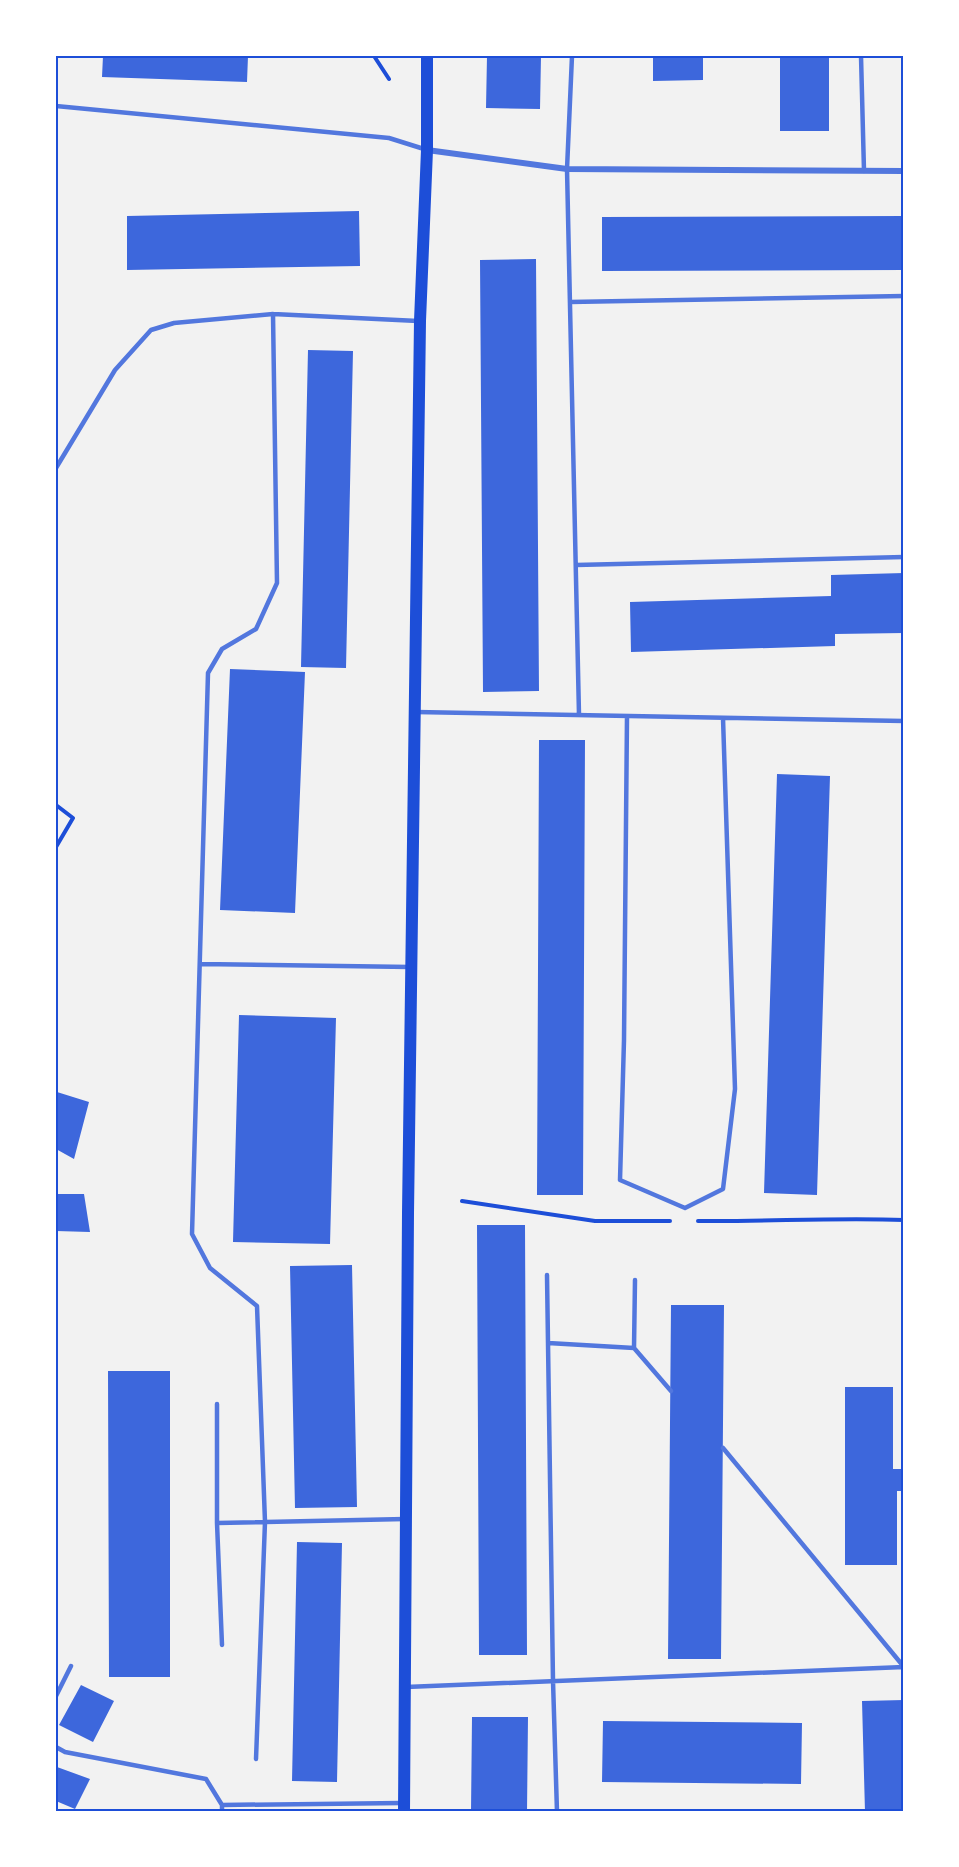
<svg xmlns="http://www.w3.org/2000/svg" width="959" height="1867" font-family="Arial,sans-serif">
	<rect width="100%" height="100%" fill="#f2f2f2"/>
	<!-- building -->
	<path fill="#3d67dc" d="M103,56H248L247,82L102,77Z
		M487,56H541L540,109L486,108Z
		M653,56H703V80L653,81Z
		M780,56H829V131H780Z
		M359,211L360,266L127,270V216Z
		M904,216V270L602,271V217Z
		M536,259L539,691L483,692L480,260Z
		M308,350L353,351L346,668L301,667Z
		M904,573V633L835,634V646L631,652L630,602L831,596V575Z
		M230,669L305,672L295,913L220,910Z
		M539,740H585L583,1195H537Z
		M777,774L830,776L817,1195L764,1193Z
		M239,1015L336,1018L330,1244L233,1242Z
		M57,1092L89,1102L74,1159L56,1149Z
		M56,1194H84L90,1232L56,1231Z
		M477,1225H525L527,1655H479Z
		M352,1265L357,1507L295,1508L290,1266Z
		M671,1305H724L721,1659H668Z
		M108,1371H170V1677H109Z
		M845,1387H893V1469H904V1491H897V1565H845Z
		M297,1542L342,1543L337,1782L292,1781Z
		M81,1685L114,1701L93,1742L59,1725Z
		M904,1700V1812H865L862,1701Z
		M472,1717H528L527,1812H471Z
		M603,1721L802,1723L801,1784L602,1782Z
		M57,1767L90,1779L75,1809L56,1801Z"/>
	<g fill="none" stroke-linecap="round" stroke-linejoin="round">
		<!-- path -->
		<path stroke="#1d4ed8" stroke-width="4" d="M374,56L389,79
			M56,805L73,818L56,847
			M462,1201L595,1221H670
			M698,1221C767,1222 835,1217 904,1220"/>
		<!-- service -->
		<path stroke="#5277de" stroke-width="4.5" d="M572,56L567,169L579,715
			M861,56L864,171
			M56,106L389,138L424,149
			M570,302L904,296
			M56,468L115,370L151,330L174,323L273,314
			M576,565L904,557
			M416,712L904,721
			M627,716L624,1040L620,1180L685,1208L723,1189L735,1089L723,718
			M200,964L410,967
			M547,1275L553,1681L557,1812
			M635,1280L634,1348L671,1391
			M548,1343L634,1348
			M217,1404V1523
			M723,1448L904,1667
			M222,1645L217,1523L405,1519
			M406,1687L904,1667
			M56,1696L71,1666
			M56,1747L65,1752L206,1779L222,1805
			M256,1759L265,1522L257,1306L210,1268L192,1234L208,673L222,649L256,629L277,583L273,314L418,321
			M222,1812V1805L402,1803"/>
		<!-- minor -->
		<path stroke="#5277de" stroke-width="6" d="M427,150L567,169L904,171"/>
		<!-- secondary -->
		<path stroke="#1d4ed8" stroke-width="12" d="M404,1812L408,1213L420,321L427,150V56"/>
	</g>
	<!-- border -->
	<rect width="959" height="1867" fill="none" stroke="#ffffff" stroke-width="114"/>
	<rect x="57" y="57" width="845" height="1753" fill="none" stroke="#1d4ed8" stroke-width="2"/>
</svg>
